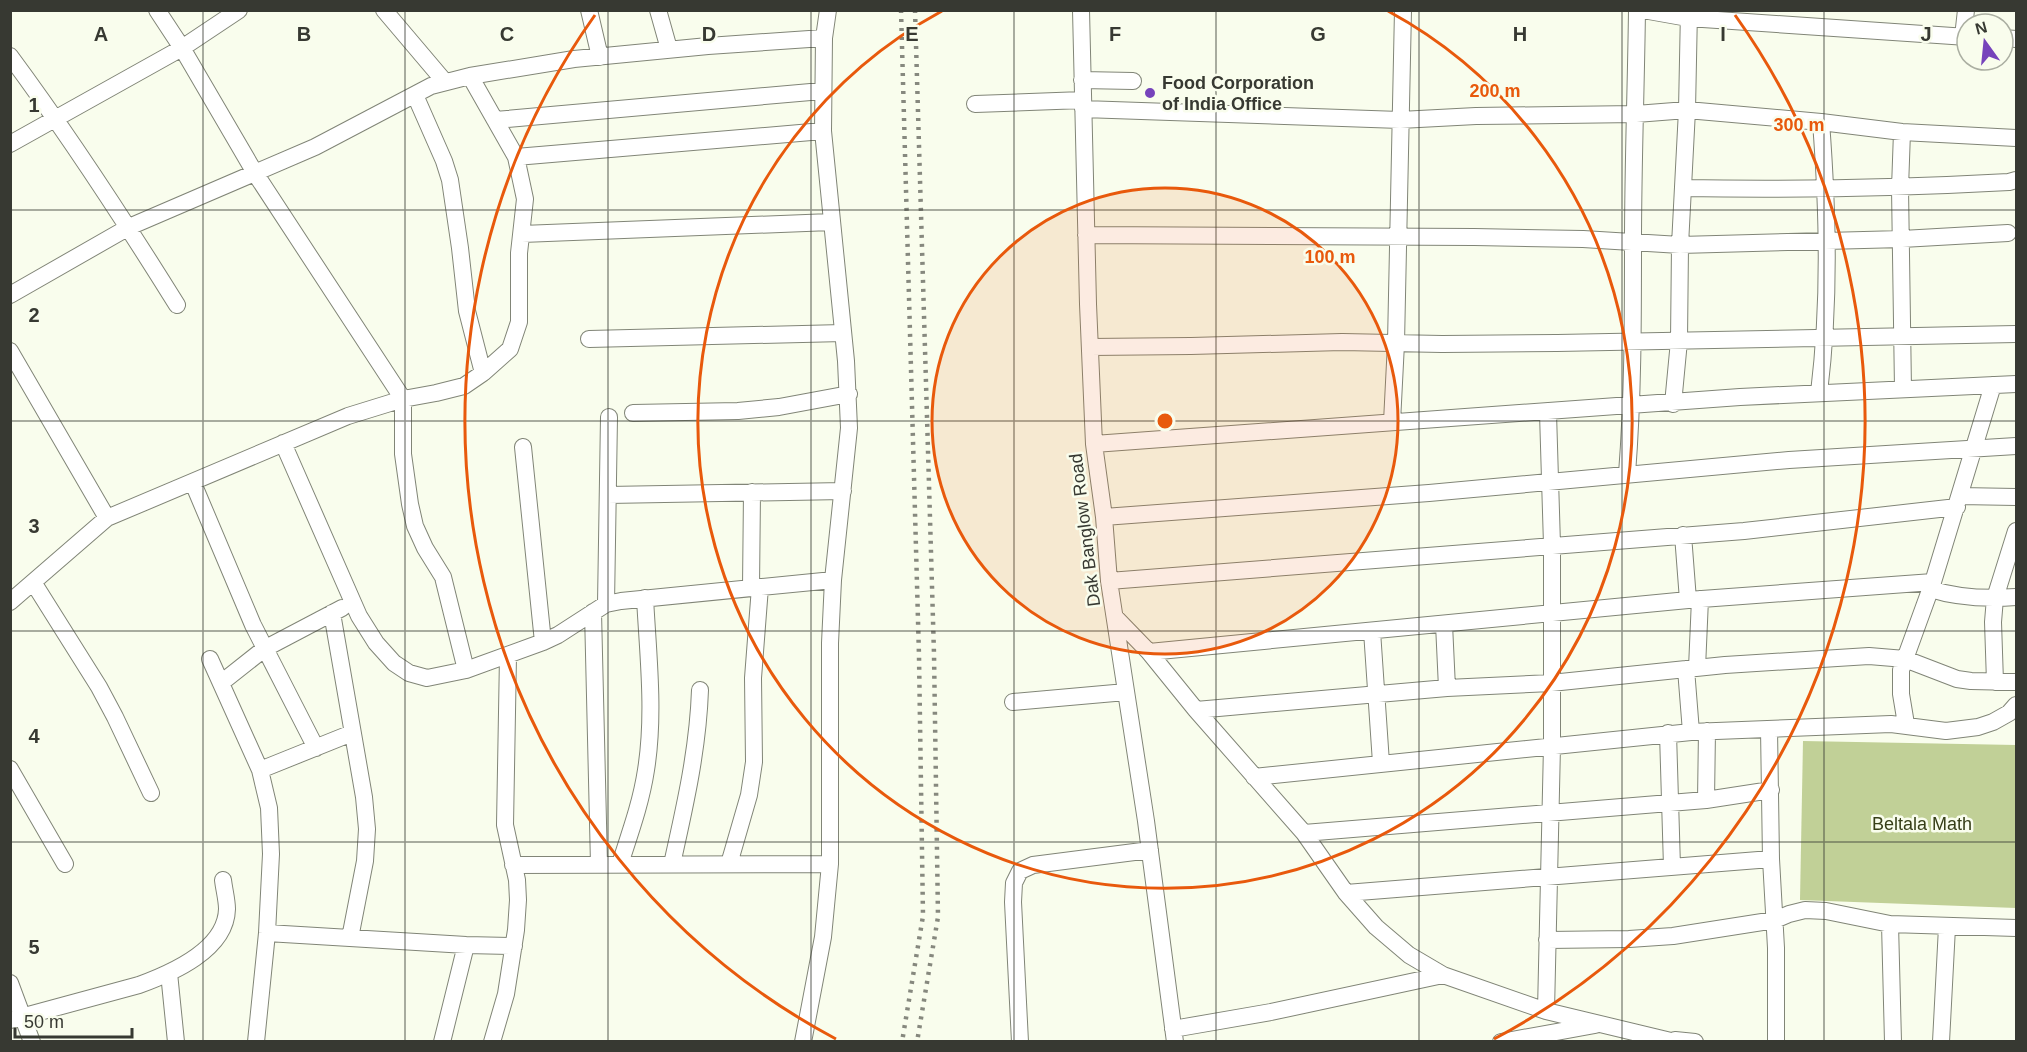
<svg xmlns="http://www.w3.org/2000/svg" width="2027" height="1052" font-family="Helvetica,sans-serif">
	<rect width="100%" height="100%" fill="#f9fded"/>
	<!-- green -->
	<path fill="#c1d097" d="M1803,741L2016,745V908L1800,900Z"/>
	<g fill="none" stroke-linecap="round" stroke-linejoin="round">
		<defs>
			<path id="minor" d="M157,10L182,48L255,173L403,399V454L410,504L415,526L425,548L443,577L466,670
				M384,10L445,82
				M589,10L600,57
				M658,10L669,49
				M1081,10L1088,304L1094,444L1104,517L1109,581L1146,821L1175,1042
				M1643,10L1688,18L1967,37
				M1963,37L1966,10
				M2003,38L2016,39
				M10,56C70,137 124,220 177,305
				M1082,80L1133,81
				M415,95L444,161L450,180L460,248L467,311L483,373
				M975,104L1083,100
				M1083,109L1400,120L1476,116L1636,114L1687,110L1821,122L1902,132L2016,138
				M495,120L822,91
				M1902,132L1900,188L1903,389
				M10,144L182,48L239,10
				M516,157L823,131
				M1683,188C1792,190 1900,188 2009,182L2016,180
				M522,234L831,222
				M1086,235L1474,237L1583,239L1680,245L1902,239L2008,233
				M10,295L129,227L315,147L431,86L470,76L574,59L708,46L824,38
				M589,339L843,333
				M1090,347L1191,346L1342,342L1442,344L1557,343L2016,334
				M10,351L107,518
				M1819,393C1830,302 1828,214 1821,122
				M1673,404L1679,341L1680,245L1687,110L1689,10
				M633,413L738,411L779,407L849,394
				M1392,422L1396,343L1403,10
				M283,443L359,616L376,643L394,663L409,673L427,678L466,670L543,642L558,635L606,604L621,601L833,580
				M1094,444L1740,397L2016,384
				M523,447L543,642
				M1627,474C1633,397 1633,320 1633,242C1633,165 1636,88 1637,10
				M193,483L253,625L316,748
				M608,495L843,491
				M1960,496L2016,497
				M1104,517L1429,493L1789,460L2016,446
				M1683,535L1688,600
				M1109,581L1744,531L1957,507
				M33,582L99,687L115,717L151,793
				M751,588L752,492
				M1930,589C1958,598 1988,599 2016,597
				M10,602L107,518L348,416L403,399L436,393L464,386L483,373L510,349L519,322V253L525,199L516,157L470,76
				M606,604L609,417
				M593,612L599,864
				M332,613L364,797L367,829L365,861L350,938
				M1115,617L1149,652L1196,710L1304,833L1346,893L1376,927L1409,955L1443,975L1546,1011L1675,1042
				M1444,624L1447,688
				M1372,631L1381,763
				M1149,652L1688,600L1933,582
				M210,659L260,770L269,808L271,854L267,933L256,1042
				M1697,668L1700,599
				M1686,669L1691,732
				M1995,682L1993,622L1995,598L2016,531
				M221,683L264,649L342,608
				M1013,702L1126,692
				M1196,710L1447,688L1551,683L1725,665L1869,656L1905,659L1957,679L1971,681L2016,682
				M1906,724L1901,694V670L1933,582L1993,385
				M1769,729L1771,859L1776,948V1042
				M1668,733L1672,867
				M10,769L65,864
				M260,770L352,733
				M1254,777L1691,732L1891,724L1946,731L1978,727L1993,722L2009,713L2016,705
				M1706,800L1707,731
				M1304,833L1706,800L1771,790
				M620,864C630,833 641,803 646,770C655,714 648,655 645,598
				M672,864C685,806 698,749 700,690
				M729,864L749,795L754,762L753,678L760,587
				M513,865L830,864
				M1346,893L1771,859
				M1890,924L1893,1042
				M267,933L466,945L514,946
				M1547,940L1629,939L1673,936L1775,920L1789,914L1805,910L1826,911L1890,924L2016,928
				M169,973L176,1042
				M10,983L32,1042
				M1546,1011L1552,746V545L1548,413
				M10,1020L139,985C172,973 226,950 227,909C227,900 224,889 223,880
				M1173,1029L1271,1012L1443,975
				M1675,1040L1695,1042
				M442,1042L466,945
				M492,1042L506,994L516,930L518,900L517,880L505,825L508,656
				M803,1042L823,937L830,864V643L833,580L849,428L846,361L823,131L824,38L828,10
				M1020,1042L1013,902L1014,883L1020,871L1033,865L1150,850
				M1501,1042L1595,1025
				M1941,1042L1947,927"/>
		</defs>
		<!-- minor casing -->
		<use href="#minor" stroke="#818577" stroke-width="18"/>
		<!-- minor -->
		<use href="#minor" stroke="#fff" stroke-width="16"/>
		<!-- rail -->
		<path stroke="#86887e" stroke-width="4.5" stroke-dasharray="3 6" stroke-linecap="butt" d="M901,10L919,656L923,916L902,1042
			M915,10L934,654L938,917L917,1042"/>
	</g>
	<!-- grid -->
	<path fill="none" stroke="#373932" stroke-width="1.5" stroke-opacity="0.55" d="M203,10V1042M405,10V1042M608,10V1042M811,10V1042M1014,10V1042M1216,10V1042M1419,10V1042M1622,10V1042M1824,10V1042M10,210H2016M10,421H2016M10,631H2016M10,842H2016"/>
	<!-- distance rings -->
	<circle cx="1165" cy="421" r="233" fill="#e8590c" fill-opacity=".12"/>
	<g fill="none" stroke="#e8590c" stroke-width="3">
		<circle cx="1165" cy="421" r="233"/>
		<path d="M1388 11A467 467 0 1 1 942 11"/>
		<path d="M836 1039A700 700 0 0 1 595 15M1735 15A700 700 0 0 1 1494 1039"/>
	</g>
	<!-- markers -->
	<circle fill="#7643bb" stroke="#f9fded" stroke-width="2" cx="1150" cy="93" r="6"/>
	<g text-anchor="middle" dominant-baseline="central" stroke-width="5" stroke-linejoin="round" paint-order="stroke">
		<!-- poi labels -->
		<g font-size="18" font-weight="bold" fill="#373932" stroke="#f9fded" text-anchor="start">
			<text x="1162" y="83">Food Corporation<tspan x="1162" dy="21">of India Office</tspan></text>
		</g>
		<!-- street labels -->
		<g font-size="18" fill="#373932" stroke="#f9fded">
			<text transform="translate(1085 530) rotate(-97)">Dak Banglow Road</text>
		</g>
		<!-- park labels -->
		<g font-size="18" fill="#373f18" stroke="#f9fded">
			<text x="1922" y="824">Beltala Math</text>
		</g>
	</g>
	<g font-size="20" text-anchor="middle" font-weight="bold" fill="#373932" stroke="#f9fded" stroke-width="5" stroke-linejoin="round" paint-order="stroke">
		<text x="101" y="41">A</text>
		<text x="304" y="41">B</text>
		<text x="507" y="41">C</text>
		<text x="709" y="41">D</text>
		<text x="912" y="41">E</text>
		<text x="1115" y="41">F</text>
		<text x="1318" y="41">G</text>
		<text x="1520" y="41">H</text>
		<text x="1723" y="41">I</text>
		<text x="1926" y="41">J</text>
		<text x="34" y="112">1</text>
		<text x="34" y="322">2</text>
		<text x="34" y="533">3</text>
		<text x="34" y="743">4</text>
		<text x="34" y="954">5</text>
	</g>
	<circle cx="1165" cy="421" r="9" fill="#e8590c" stroke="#f9fded" stroke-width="3"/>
	<g font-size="18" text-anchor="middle" font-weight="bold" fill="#e8590c" stroke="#f9fded" stroke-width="5" stroke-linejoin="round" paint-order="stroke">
		<text x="1495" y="97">200 m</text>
		<text x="1799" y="131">300 m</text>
		<text x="1330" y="263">100 m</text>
	</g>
	<!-- border -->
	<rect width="2027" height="1052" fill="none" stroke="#373932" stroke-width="24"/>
	<!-- north arrow -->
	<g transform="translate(1985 42) rotate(345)"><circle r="28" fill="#f9fded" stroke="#abafa2" stroke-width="1.5"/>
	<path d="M0-4.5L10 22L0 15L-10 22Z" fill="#7643bb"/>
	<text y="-9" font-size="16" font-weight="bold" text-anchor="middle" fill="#373932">N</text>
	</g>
	<!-- scale -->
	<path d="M15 1028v9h117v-9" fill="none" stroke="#373932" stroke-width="3"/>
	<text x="24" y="1028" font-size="18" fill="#373932" stroke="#f9fded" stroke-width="4.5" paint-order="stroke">50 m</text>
</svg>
